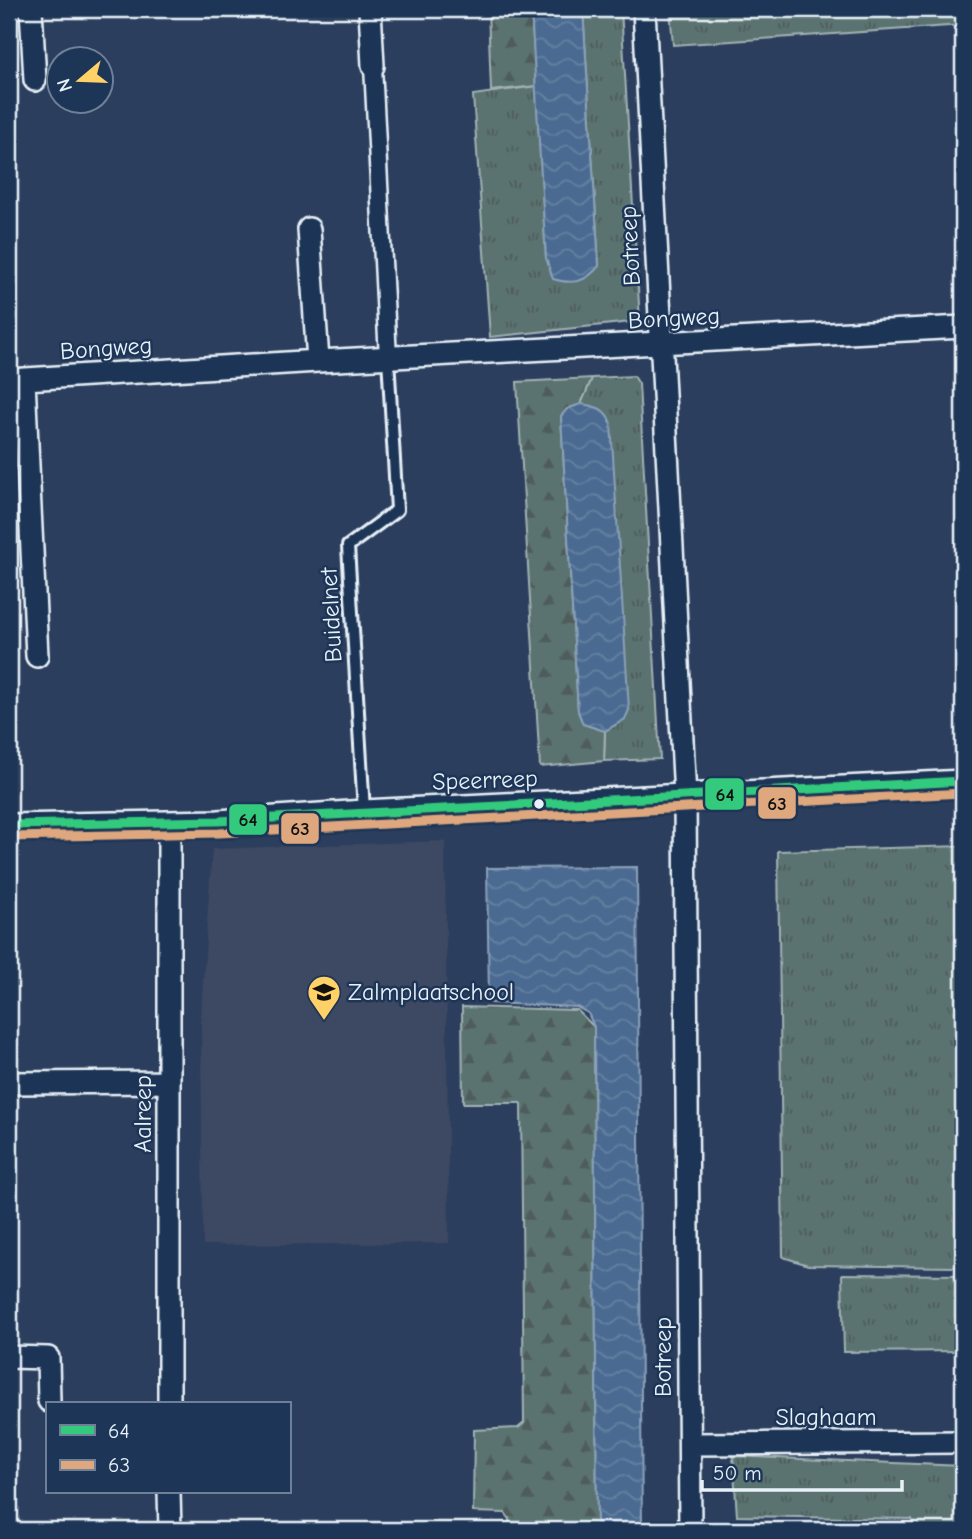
<svg xmlns="http://www.w3.org/2000/svg" width="972" height="1539" font-family="'Comic Neue',sans-serif">
	<defs>
		<pattern id="grass-tufts" width="24" height="20" patternUnits="userSpaceOnUse" patternTransform="scale(1.75)"><rect width="24" height="20" fill="#5a736f"/><path d="M3 7l-1-3M5 7V3M7 7l1-3M15 17l-1-3M17 17v-4M19 17l1-3" fill="none" stroke="#4f5b5b"/></pattern>
		<pattern id="forest-firs" width="22" height="20" patternUnits="userSpaceOnUse" patternTransform="scale(1.75)"><rect width="22" height="20" fill="#5a736f"/><path d="M5 1l3.5 6h-7zM16 11l3.5 6h-7z" fill="#4f5b5b"/></pattern>
		<pattern id="water-waves" width="16" height="10" patternUnits="userSpaceOnUse" patternTransform="scale(1.75)"><rect width="16" height="10" fill="#4b6b91"/><path d="M0 5q4-4 8 0t8 0" fill="none" stroke="#6581a1"/></pattern>
	</defs>
	<rect width="100%" height="100%" fill="#2c3e5d"/>
	<filter id="ink" filterUnits="userSpaceOnUse"><feTurbulence type="fractalNoise" baseFrequency=".0143" numOctaves="2"/><feDisplacementMap in="SourceGraphic" scale="14" xChannelSelector="R" yChannelSelector="G"/><feConvolveMatrix kernelMatrix="1 2 1 2 8 2 1 2 1" color-interpolation-filters="sRGB"/></filter>
	<g filter="url(#ink)">
		<!-- built -->
		<path fill="#3e4964" d="M445,841L449,1243L203,1245L201,1014L212,849Z"/>
		<!-- grass -->
		<path fill="url(#grass-tufts)" stroke="#a1b2b4" stroke-width="2" d="M583,9H621L640,321L490,337L473,95L536,86L546,258L599,265Z
			M670,9H963V25L673,45Z
			M634,376L639,384L660,759L604,761L605,731L625,719L581,404L592,378Z
			M963,846V1262L955,1267L808,1265L783,1257L778,851Z
			M842,1274L963,1275V1351L844,1352Z
			M733,1456L963,1466V1530H913L912,1519L737,1516Z"/>
		<!-- forest -->
		<path fill="url(#forest-firs)" stroke="#a1b2b4" stroke-width="2" d="M488,9H531L536,86L491,91Z
			M592,378L581,404L567,409L561,416L578,711L583,724L605,731L604,761L540,767L517,382Z
			M462,1007L577,1010L594,1027L597,1530H509V1518L505,1513L473,1512L474,1430L518,1428L524,1423L521,1103H463Z"/>
		<!-- water -->
		<path fill="url(#water-waves)" stroke="#8aa1ba" stroke-width="2" d="M531,9H583L599,266C586,282 573,285 553,279L546,258Z
			M581,404C596,407 606,407 611,424L629,710L625,719L605,731L583,724L578,711L561,416L567,409Z
			M637,867L642,1530H597L594,1027L588,1013L577,1007L491,1003L489,1001L487,868Z"/>
		<g fill="none" stroke-linecap="round" stroke-linejoin="round">
			<defs>
				<path id="service" d="M364,811L348,546L397,510L388,358"/>
				<path id="pedestrian" d="M373,66L388,358"/>
				<path id="minor" d="M31,9L35,80
					M370,9L373,66
					M644,9L685,797L690,1530
					M309,229L318,361
					M9,380L318,361L963,327
					M24,380L37,656
					M169,823V1404
					M9,825L218,821L364,811L963,781
					M9,1083L169,1082
					M9,1357L48,1358L49,1401
					M690,1444L963,1442
					M169,1492L170,1530"/>
			</defs>
			<!-- service casing -->
			<use href="#service" stroke="#e8f1f8" stroke-width="16"/>
			<!-- pedestrian casing -->
			<use href="#pedestrian" stroke="#e8f1f8" stroke-width="21"/>
			<!-- minor casing -->
			<use href="#minor" stroke="#e8f1f8" stroke-width="26"/>
			<!-- service -->
			<use href="#service" stroke="#1d3557" stroke-width="10"/>
			<!-- pedestrian -->
			<use href="#pedestrian" stroke="#1d3557" stroke-width="16"/>
			<!-- minor -->
			<use href="#minor" stroke="#1d3557" stroke-width="21"/>
			<defs>
				<path id="bus-1" d="M9,825L218,821L963,781"/>
				<path id="bus-2" d="M9,837L219,833L963,793"/>
			</defs>
			<!-- bus-1 casing -->
			<use href="#bus-1" stroke="#1d3557" stroke-width="14"/>
			<!-- bus-2 casing -->
			<use href="#bus-2" stroke="#1d3557" stroke-width="14"/>
			<!-- bus-1 -->
			<use href="#bus-1" stroke="#33ca7d" stroke-width="9"/>
			<!-- bus-2 -->
			<use href="#bus-2" stroke="#dfa77e" stroke-width="9"/>
		</g>
	</g>
	<!-- icons -->
	<defs>
		<symbol id="school-pin" viewBox="-11 -11 22 30"><path d="M0 17L-7.5 6A9.5 9.5 0 1 1 7.5 6Z" fill="#ffd166" stroke="#1d3557"/><path d="M0-5L7-2L0 1L-7-2ZM-4 1L0 2.5L4 1V4Q0 6-4 4Z" fill="#111"/></symbol>
	</defs>
	<g fill-rule="evenodd">
		<use href="#school-pin" x="305" y="973" width="38" height="52"/>
	</g>
	<!-- markers -->
	<circle fill="#e8f1f8" stroke="#1d3557" stroke-width="2.5" cx="539" cy="804" r="6"/>
	<g text-anchor="middle" dominant-baseline="central" stroke-width="5" stroke-linejoin="round" paint-order="stroke">
		<!-- street labels -->
		<g font-size="24" fill="#e8f1f8" stroke="#1d3557">
			<text transform="translate(630 246) rotate(-93)">Botreep</text>
			<text transform="translate(674 318) rotate(-3)">Bongweg</text>
			<text transform="translate(106 348) rotate(-4)">Bongweg</text>
			<text transform="translate(331 615) rotate(-93)">Buidelnet</text>
			<text transform="translate(485 780) rotate(-2)">Speerreep</text>
			<text transform="translate(143 1114) rotate(-90)">Aalreep</text>
			<text transform="translate(663 1357) rotate(-90)">Botreep</text>
			<text x="826" y="1417">Slaghaam</text>
		</g>
		<!-- poi labels -->
		<g font-size="24" fill="#e8f1f8" stroke="#1d3557" text-anchor="start">
			<text x="348" y="992">Zalmplaatschool</text>
		</g>
	</g>
	<g stroke="#1d3557" stroke-width="2.5">
		<rect x="704" y="777" width="41" height="34" rx="7" fill="#33ca7d"/>
		<rect x="757" y="786" width="40" height="34" rx="7" fill="#dfa77e"/>
		<rect x="228" y="803" width="40" height="33" rx="7" fill="#33ca7d"/>
		<rect x="280" y="812" width="40" height="33" rx="7" fill="#dfa77e"/>
	</g>
	<g font-size="19" text-anchor="middle" font-weight="bold" fill="#111">
		<text x="725" y="801">64</text>
		<text x="777" y="810">63</text>
		<text x="248" y="826">64</text>
		<text x="300" y="835">63</text>
	</g>
	<!-- margin -->
	<rect width="972" height="1539" fill="none" stroke="#1d3557" stroke-width="35"/>
	<rect x="18" y="18" width="937" height="1504" fill="none" stroke="#e8f1f8" stroke-width="2.5" filter="url(#ink)"/>
	<!-- legend -->
	<rect x="46" y="1402" width="245" height="91" fill="#1d3557" stroke="#6e8097" stroke-width="2"/>
	<rect x="60" y="1425" width="35" height="10" fill="#33ca7d" stroke="#6e8097" stroke-width="2"/>
	<text x="108" y="1438" font-size="21" fill="#e8f1f8">64</text>
	<rect x="60" y="1460" width="35" height="10" fill="#dfa77e" stroke="#6e8097" stroke-width="2"/>
	<text x="108" y="1472" font-size="21" fill="#e8f1f8">63</text>
	<!-- north arrow -->
	<g transform="translate(80 80) rotate(251)"><circle r="33" fill="#1d3557" stroke="#6e8097" stroke-width="2"/>
	<path d="M0-5L12 26L0 18L-12 26Z" fill="#ffd166"/>
	<text y="-10" font-size="19" font-weight="bold" text-anchor="middle" fill="#e8f1f8">N</text>
	</g>
	<!-- scale -->
	<path d="M702 1480v10h200v-10" fill="none" stroke="#e8f1f8" stroke-width="3.5"/>
	<text x="713" y="1480" font-size="21" fill="#e8f1f8" stroke="#1d3557" stroke-width="5" paint-order="stroke">50 m</text>
</svg>
